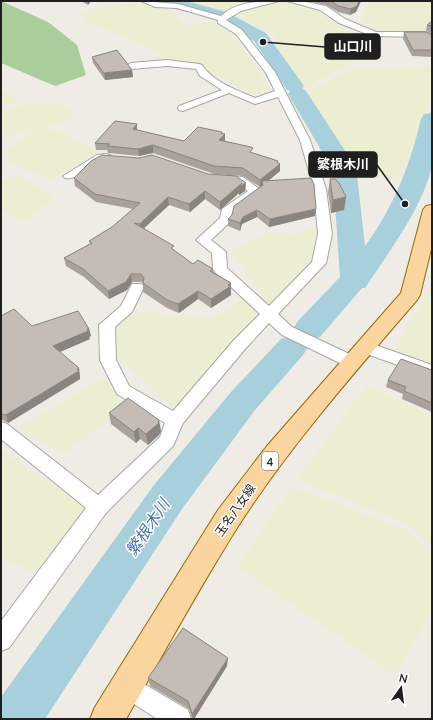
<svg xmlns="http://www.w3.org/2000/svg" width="433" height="720" font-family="Lato,'Noto Sans JP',sans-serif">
	<rect width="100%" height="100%" fill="#efece5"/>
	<!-- farmland -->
	<path fill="#ebeed1" d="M185,1H264L239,6L223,13Z
		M371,1H432V33L423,31L380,33L359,20L367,16L362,11Z
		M283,2L320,9L344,25L355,62L303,89L276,46L274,34L232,17L250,8Z
		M138,3L168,9L185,25L219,22L240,45L271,89L253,95L216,74L193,66L167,63L149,47L85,21L80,11Z
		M419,67L432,70V92L401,177L354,179L307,92L345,71Z
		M1,90L19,101L1,106Z
		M59,103L80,116L39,128L61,131L98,152L51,180L11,163L7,150L36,129L1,138V112L26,104Z
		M17,175L55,197L23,223L1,208V181Z
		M316,228L313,259L269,306L231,251L268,232L294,234Z
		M432,286V363L393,352Z
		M242,299L262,314L174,407L115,356L113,330L125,319L147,311L168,316L214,318Z
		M105,377L118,399L127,407L63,454L18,428Z
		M367,385L432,416V546L410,525L297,479Z
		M1,451L96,512L33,572L1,557Z
		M292,487L406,530L432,554V611L395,675L237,567Z"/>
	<!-- forest -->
	<path fill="#a9ce9b" d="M1,1L48,22L77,45L86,75L55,86L1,63Z"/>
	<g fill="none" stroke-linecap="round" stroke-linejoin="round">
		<!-- river -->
		<path fill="#a7cfdc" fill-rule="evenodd" d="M152,1H186L223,11L225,13L232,15L266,33L304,86L302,89L305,90L308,94L351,160L357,175L365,246C394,207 410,165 421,119L424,114L432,113C432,129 433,148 432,165C424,206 388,253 365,288H362L320,337L309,340L298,337L293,329L298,321L340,277L333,175L327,160L288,94L290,91L287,90L254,41L220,21L218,19L154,4Z
			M292,336L303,339L308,347L303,355L255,410L182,509L45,719H1V697L154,485L231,392L281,339Z"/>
		<defs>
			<path id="minor" d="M141,1L178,4L221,16C235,2 260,1 279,1L241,11L226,20L242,30L275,72L310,140L326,189L332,234L326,263L278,314L292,327L358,358L360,362L358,366L352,368L346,366L282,335L269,323L246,348L183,423L173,446L106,513L9,648L1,651V621L86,508L1,439V422L7,424L98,495L160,437L165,423L117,394L100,360L99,325L121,306L132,284H142L144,287L132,312L115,327L116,360L129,386L173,411L234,340L260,314L215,272L213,269L212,253L196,240L220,218L222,209L248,191L236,182L221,180L219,178L221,176L243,177L262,191L232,213L230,222L211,240L226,252L227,268L269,306L312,262L318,234L314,189L300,140L278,97L255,104L229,93L183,111L179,110L178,108L179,106L222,90L200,76L196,69L167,66L131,69L126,66L131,63L167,60L199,64L202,65C213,82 237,90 255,98L275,91L266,73L236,34L218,23V20L177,8L155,7Z
				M287,1H301L326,6L345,19L376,32H425L432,34V40L425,37L372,36L339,23L320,10Z
				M106,154L110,155L112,157L110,159C97,163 76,181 65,178L63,176L97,155Z
				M364,341L432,365V377L358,351L356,347L358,343Z
				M127,674L188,710L191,719H157L119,694L115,686L119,678Z"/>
			<path id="primary" d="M432,205V245L420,295L417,300C355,372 288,448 237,528C198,590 163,655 126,719H90L95,707L218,510L267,446L401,293L423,210L426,206Z"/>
		</defs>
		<!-- minor casing -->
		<use href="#minor" stroke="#a6a6a6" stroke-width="2"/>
		<!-- primary casing -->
		<use href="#primary" stroke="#966904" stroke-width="2"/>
		<!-- minor -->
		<use href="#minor" fill="#fff" fill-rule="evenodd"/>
		<!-- primary -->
		<use href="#primary" fill="#fad5a0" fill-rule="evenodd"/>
	</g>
	<!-- wall -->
	<path fill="#a9a29c" d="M81,1H91L88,5Z
		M309,1H361L356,12L350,15L338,12L326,5Z
		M432,21V33L426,31L427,25Z
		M404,32L432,35V57L412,56L403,39Z
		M92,57L132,70L133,77L105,80L93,63Z
		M137,124V130L184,141L222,134L225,141L252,153L278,161V163L280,164V171L268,181L316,209L315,216L269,227L257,217L242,224L240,231L228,226V219L260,187L243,176L214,174L153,153L139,156L108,153L107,150H96L95,143Z
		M208,174L246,183L245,191L239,195V193L220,210L205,199L190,212L169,205L144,228L193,264L213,269V272L231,283V295L211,308L198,299L179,313L167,308L143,292V283L142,282H132L127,290L109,299L84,277L66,266L64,258L90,244L89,241L112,227L133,209L96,202L75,186L74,178Z
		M330,179L346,197L344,210L331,213L328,192Z
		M1,316L32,326L89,329L91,336L89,337L90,339L60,352L80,376V379L8,423L4,421L1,419Z
		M432,370V412L402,399L403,394L386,387L388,380Z
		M109,413L161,431L159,435L148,445L140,439L136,443L111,424Z
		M227,666L194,719H192L189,709L150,686L148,678Z"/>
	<!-- shaded-wall -->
	<path fill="#89847f" d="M87,1H91L88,5Z
		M359,1H361L356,12L350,15L351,9Z
		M132,70L133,77L105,80L104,73Z
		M137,124V131L133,129Z
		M222,132V137L225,134V141L219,140L221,133Z
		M153,145V153L139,156L138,149Z
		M278,161V165L280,164V171L263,185L262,181V186L260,187V180Z
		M242,183H246L245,191L239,195V193L220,210V202Z
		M205,191V199L190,212L189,204Z
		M168,197L169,205L140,232V224Z
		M346,197L344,210L331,213L333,200Z
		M316,209L315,216L269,227L270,219Z
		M257,210V217L242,224L240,231V223L243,217Z
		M131,274L132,282L127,290L109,299L108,291Z
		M231,283V295L211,308V299Z
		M198,291V299L179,313L178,304Z
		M89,329L91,336L89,337L90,339L55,354L53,346Z
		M79,368L80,376V379L8,423L6,415Z
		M159,420L161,431L159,435L148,445L146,434Z
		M138,428L140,439L136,443L134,432Z
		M228,658L227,666L194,719H193L192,714Z"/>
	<!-- building -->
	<path fill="#c4bcb5" stroke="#89847f" d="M331,1H359L357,6L351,9L338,6Z
		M432,21V26L427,25Z
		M404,32H426L432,35V50H413Z
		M117,50L132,70L104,73L92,57Z
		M115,121L137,124L133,129L184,141L198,127L222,132L221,133L225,134L219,140L251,147L253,148L250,152L278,161L277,162L280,164L260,180L243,168L214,166L153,145L138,149L107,146L110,144L95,143Z
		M102,155L139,158L152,155L208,174L236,176L246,183L239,187L242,183L220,202L205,191L189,204L168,197L140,224L134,223L174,246L171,248L193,264L198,260L213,269L210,271L231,283L228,285L231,286L211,299L198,291L178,304L167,300L143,283L144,278L141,274H131L126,282L108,291L83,269L64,258L92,243L89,241L112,227L140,203L95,194L74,178L91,161Z
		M311,178L314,184L316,209L270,219L257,210L243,217L240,223L228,219L232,215L234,206L263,185L262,181Z
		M330,179H335L339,183L346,197L333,200Z
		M14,309L32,326L78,311L89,329H87L88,331L53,346L79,368L77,369L79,371L6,415L1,414V316Z
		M401,359L432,370V403L404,391L406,387L388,380Z
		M128,398L159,420L158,424L146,434L138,428L134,432L109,413Z
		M183,628L228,658L192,714L188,701L148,678Z"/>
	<g text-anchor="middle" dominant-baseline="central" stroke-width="3" stroke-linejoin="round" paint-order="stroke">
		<!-- shield labels -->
		<rect fill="#fff" stroke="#626262" stroke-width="1" x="262" y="452" width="16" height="18" rx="3"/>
		<g font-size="11" font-weight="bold" fill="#1f1f1f">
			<text x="270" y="461">4</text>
		</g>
		<!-- street labels -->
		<g font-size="12" fill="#1f1f1f" stroke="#fff">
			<text transform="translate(235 510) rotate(-55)">玉名八女線</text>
		</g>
		<!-- near-water labels -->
		<g font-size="16" font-style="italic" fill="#4a76a5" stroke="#fff">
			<text transform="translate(147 527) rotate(-56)">繁根木川</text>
		</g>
	</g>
	<!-- callouts -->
	<path fill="none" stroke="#1f1f1f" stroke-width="1.5" d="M263 42L325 47M405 204L377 165"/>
	<g fill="#1f1f1f" stroke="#fff" stroke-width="1.5">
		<circle cx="263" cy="42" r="4"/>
		<circle cx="405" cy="204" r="4"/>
	</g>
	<g fill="#1f1f1f" stroke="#1f1f1f" stroke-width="1.5">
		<rect x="325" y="34" width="55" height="25" rx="4"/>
		<rect x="309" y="152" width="68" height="25" rx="4"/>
	</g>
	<g font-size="13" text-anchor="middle" font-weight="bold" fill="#fff">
		<text x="353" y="51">山口川</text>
		<text x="343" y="169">繁根木川</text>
	</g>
	<!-- border -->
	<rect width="433" height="720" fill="none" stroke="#1f1f1f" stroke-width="4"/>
	<!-- north arrow -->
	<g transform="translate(401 688) rotate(14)" stroke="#ffffff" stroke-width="3" paint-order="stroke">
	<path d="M0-3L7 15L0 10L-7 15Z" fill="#1f1f1f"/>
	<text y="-6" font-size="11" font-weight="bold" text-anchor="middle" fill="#1f1f1f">N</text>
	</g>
</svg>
